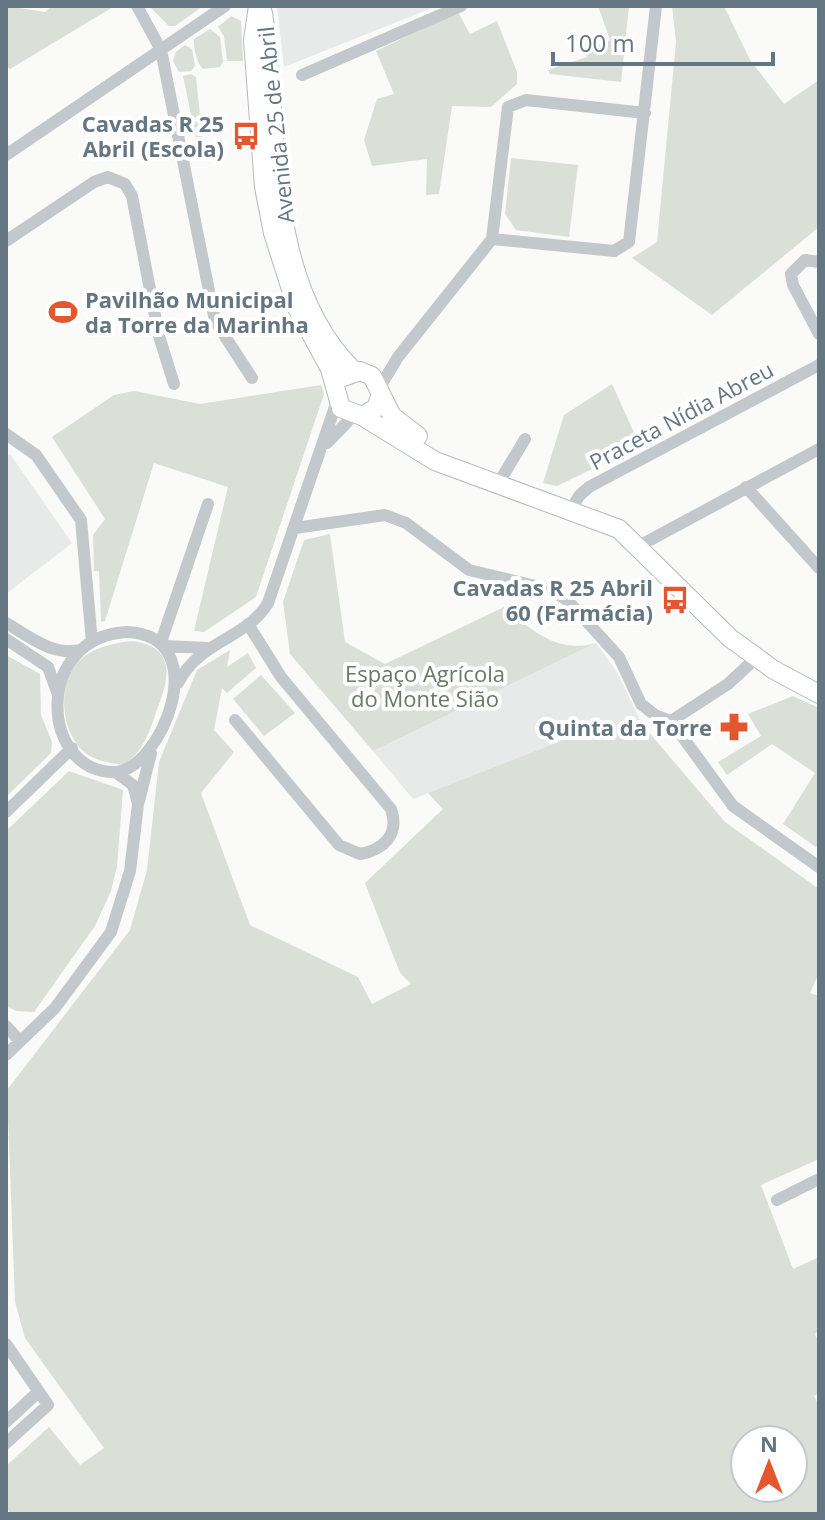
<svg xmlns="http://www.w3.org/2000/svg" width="825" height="1520" font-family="'Open Sans',sans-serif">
	<rect width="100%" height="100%" fill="#fafaf8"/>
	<!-- built -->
	<path fill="#e8e9e9" d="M277,6H437L284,67Z
		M10,454L72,543L6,594V457Z
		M596,643L617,672L642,724L584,732L413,799L373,751Z"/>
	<!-- green -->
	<path fill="#dadfd7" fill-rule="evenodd" d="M6,6L45,12L52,6L113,7L10,69L6,66Z
		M149,6H203L175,26H169Z
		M598,6H629L621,82L550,74L548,70L587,57L585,51L610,40Z
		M672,6H724L750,60L784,104L819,80V227L712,315L632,258L657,242L676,42Z
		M458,12L470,34L497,21L517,72V84L491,107L452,106L439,194L426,195L427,159L372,166L364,140L377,99L394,94L376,51Z
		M231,16L241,21L243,61H227L224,36L218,27Z
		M210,29L220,37L223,62L220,67L203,69C197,64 193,46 194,39Z
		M185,45L192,49L195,66L191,71L179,72L173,61L176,52Z
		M191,74L196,77L204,153L199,154L183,76Z
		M511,158L578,165L569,237L516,230L505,214Z
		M612,384L640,446L557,486L543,483L564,415Z
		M321,385L324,394L256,597L204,632L194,631L228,487L154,463L105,621L101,622L99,571H94L93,535L105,519L52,437L114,395L134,391L200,404Z
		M330,534L345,642L385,664L504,607C533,631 557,654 596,643L373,751L290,654L283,602L304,540Z
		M132,641C178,647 169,680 156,712C149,734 143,751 124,765C110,763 94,761 83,751C60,729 57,684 80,660C94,647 114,643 132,641Z
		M230,650L227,667L248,653L256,668L227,693L222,688L214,730L234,752L201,793L250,925L358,977L372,1004L411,984L400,973L365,883L443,809L428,793L584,732L642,724L725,822L819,889V973L810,993L819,996V1159L761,1185L793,1269L819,1257V1330L815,1334L819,1344V1393L814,1396L819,1405V1514H11L6,1507V1466L49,1427L80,1465L104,1448L25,1338L15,1302L7,1090L130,930L147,870L159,762L197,670ZM745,1440H793V1488H745Z
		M6,655L40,674L41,715L52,742L51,753L6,797Z
		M261,675L295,713L264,736L233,699Z
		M793,696L819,708V842L816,847L783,824L815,773L772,744L727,775L718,762L761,736L748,714Z
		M69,771L123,790L117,867L111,891L95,926L34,1012L16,1011L6,1006V831Z"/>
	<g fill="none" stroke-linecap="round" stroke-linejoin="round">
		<defs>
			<path id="secondary" d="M258,6L253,40L264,187L273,233L297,308L330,369L341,408L362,416L376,408L381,394
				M263,13C280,128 263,283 354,371
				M343,377L360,371L372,376L392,416L418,436
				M362,416L435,461L619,529L730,638L774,670L819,694"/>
		</defs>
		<!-- secondary casing -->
		<use href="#secondary" stroke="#b3babf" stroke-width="20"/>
		<!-- street -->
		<path stroke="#c3c8cc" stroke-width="12" d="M137,6L161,50L215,321L252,378
			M302,75L461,6
			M6,155L225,6
			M492,239L614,251L629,242L656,6
			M6,241L94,182L108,177L125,184L132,196L159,336L174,384
			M819,262L805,260L791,274L793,285L819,334
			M380,387L398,357L492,239L508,107L526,100L645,113
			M6,434L36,455L81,520L92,642
			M327,443L354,415
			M498,484L525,439
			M746,487L819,568
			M571,510L579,496L589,487L819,365
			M295,528L385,515L406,523L469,570L552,590L568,601L619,657L641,704L655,715L671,721
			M639,546L819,449
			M6,623C30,637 52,656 81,650
			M127,632C217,636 160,772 114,772C40,772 33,637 127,632Z
			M6,639L48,667L57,692
			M161,642L208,504
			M164,646L207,648
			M178,683C201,639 247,639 268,603L337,401
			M235,720L339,845L360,854C383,850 400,835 391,809L281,677L248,624
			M671,721L733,806L819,867
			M671,721L728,684L756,658
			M139,801L151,753
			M6,812L72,748
			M6,1026L19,1040
			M6,1055L55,1008L111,932L130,871L138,804L133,785L115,772
			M777,1200L819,1179
			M6,1344L48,1405L6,1443
			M6,1422L37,1393"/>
		<!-- secondary -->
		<use href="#secondary" stroke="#fff" stroke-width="18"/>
	</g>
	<!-- icons -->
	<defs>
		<symbol id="bus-bare" viewBox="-9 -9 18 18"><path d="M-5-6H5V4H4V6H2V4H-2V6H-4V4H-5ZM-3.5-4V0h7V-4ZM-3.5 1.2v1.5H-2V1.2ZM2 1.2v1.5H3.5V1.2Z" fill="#e4572e" stroke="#fff" stroke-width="2.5" paint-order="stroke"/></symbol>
		<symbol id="stadium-bare" viewBox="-9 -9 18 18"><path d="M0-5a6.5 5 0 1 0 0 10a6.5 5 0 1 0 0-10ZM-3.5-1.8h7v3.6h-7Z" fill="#e4572e" stroke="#fff" stroke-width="2.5" paint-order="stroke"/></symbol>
		<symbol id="pharmacy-bare" viewBox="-9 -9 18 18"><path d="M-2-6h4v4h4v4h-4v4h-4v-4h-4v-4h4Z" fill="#e4572e" stroke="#fff" stroke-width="2.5" paint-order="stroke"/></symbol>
	</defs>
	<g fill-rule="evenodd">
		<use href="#bus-bare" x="226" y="116" width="40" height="40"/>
		<use href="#stadium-bare" x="43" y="292" width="40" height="40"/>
		<use href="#bus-bare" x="655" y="580" width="40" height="40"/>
		<use href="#pharmacy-bare" x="714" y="707" width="40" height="40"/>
	</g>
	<g text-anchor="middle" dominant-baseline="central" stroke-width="8" stroke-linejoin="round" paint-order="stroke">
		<!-- poi labels -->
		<g font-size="22" font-weight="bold" fill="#657683" stroke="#fff" text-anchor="end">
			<text x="224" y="123">Cavadas R 25<tspan x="224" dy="25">Abril (Escola)</tspan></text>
			<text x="85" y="299" text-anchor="start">Pavilhão Municipal<tspan x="85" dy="25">da Torre da Marinha</tspan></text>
			<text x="653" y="587">Cavadas R 25 Abril<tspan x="653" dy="25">60 (Farmácia)</tspan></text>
			<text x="712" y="727">Quinta da Torre</text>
		</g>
		<!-- street labels -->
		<g font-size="22" fill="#657683" stroke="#fff">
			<text transform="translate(275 125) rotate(-96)">Avenida 25 de Abril</text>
			<text transform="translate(681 415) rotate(-28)">Praceta Nídia Abreu</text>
		</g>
		<!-- park labels -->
		<g font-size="22" fill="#687a64" stroke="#fff">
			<text x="425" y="673">Espaço Agrícola<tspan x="425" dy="25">do Monte Sião</tspan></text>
		</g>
	</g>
	<!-- border -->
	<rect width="825" height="1520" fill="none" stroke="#657683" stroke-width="16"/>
	<!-- north arrow -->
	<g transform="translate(769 1464)"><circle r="38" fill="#ffffff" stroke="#c1c8cd" stroke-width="2"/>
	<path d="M0-6L14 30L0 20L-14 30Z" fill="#e4572e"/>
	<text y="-12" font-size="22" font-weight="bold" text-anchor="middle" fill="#657683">N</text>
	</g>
	<!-- scale -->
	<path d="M553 52v12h220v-12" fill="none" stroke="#657683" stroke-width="4"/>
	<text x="565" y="52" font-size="24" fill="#657683" stroke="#ffffff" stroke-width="6" paint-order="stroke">100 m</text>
</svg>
